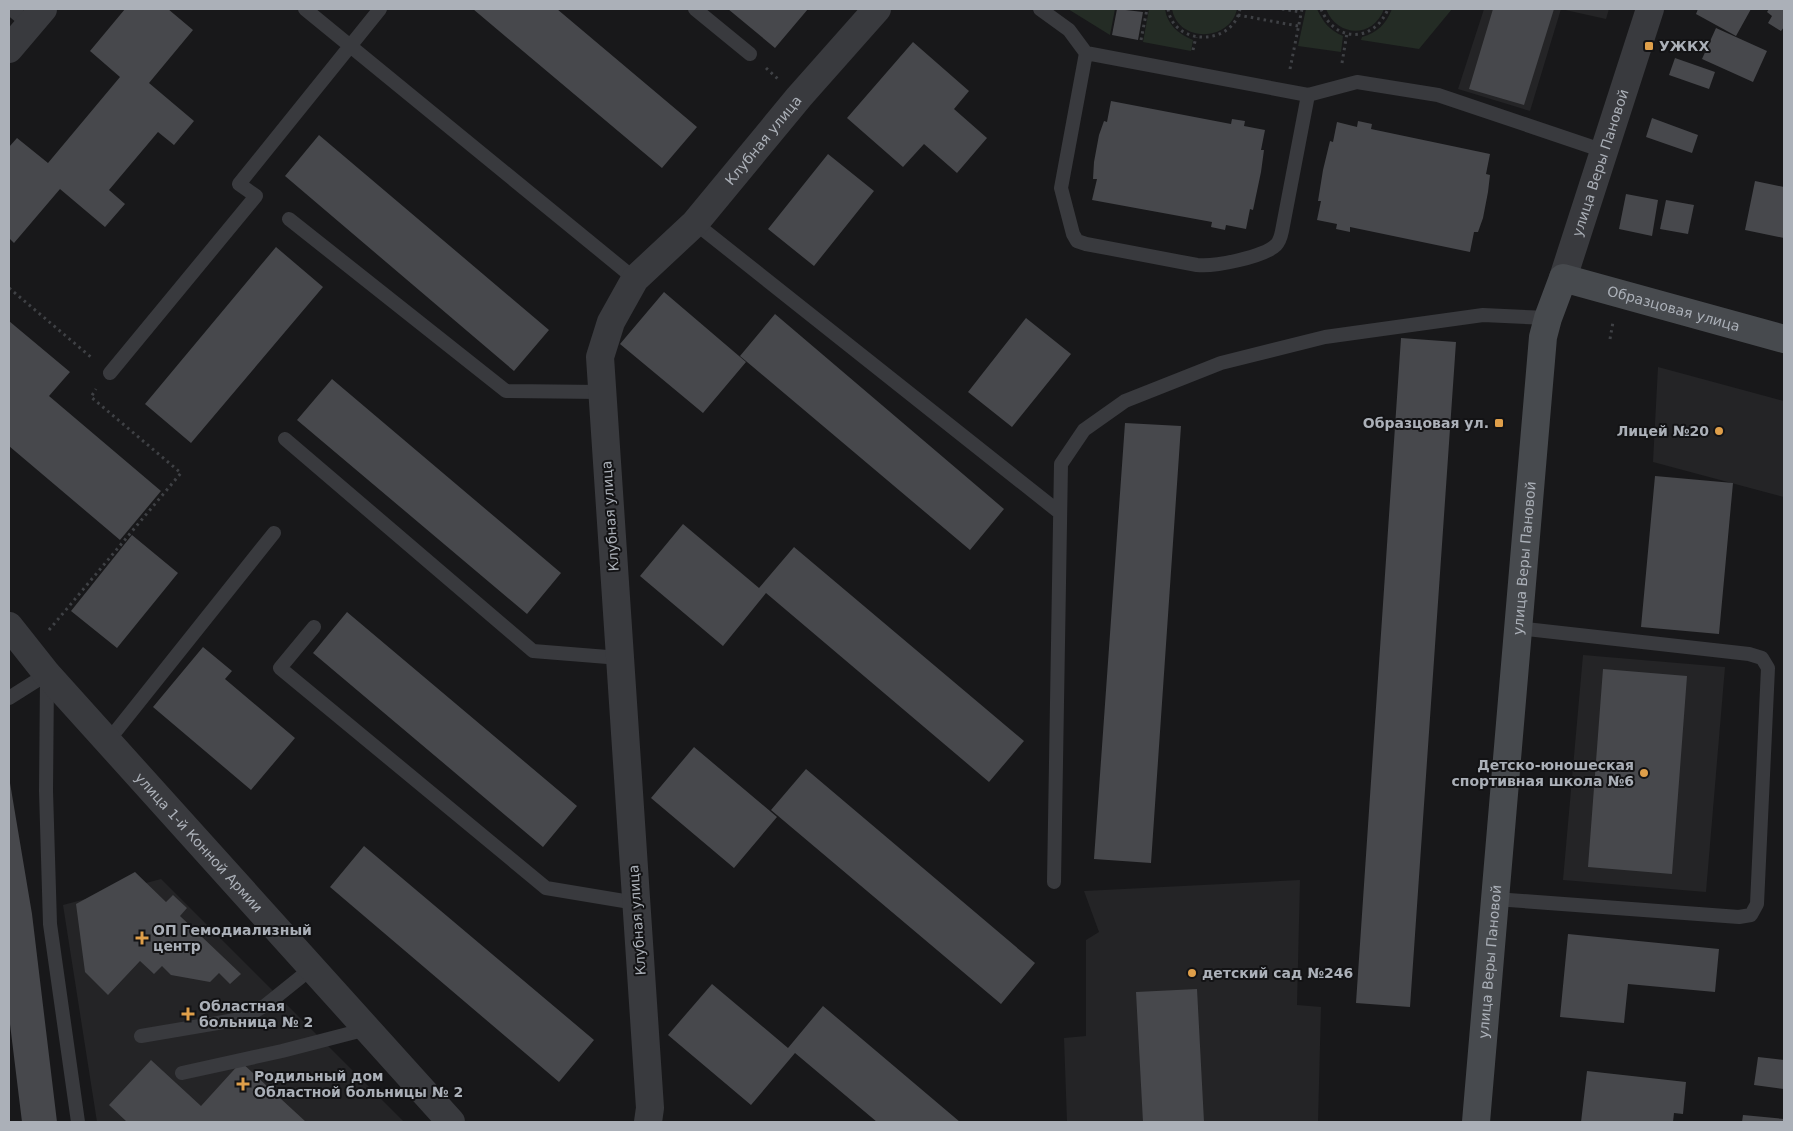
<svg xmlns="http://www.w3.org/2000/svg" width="1793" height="1131" font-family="'DejaVu Sans',sans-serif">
	<rect width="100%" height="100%" fill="#18181a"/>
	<!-- built -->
	<path fill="#242426" d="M1484,9H1609L1606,19L1561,9L1530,111L1458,89Z
		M1658,367L1784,401V497L1653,462Z
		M1583,655L1725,667L1706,892L1563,880Z
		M161,879L404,1122H97L63,905Z
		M1300,880L1297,1005L1321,1007L1318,1122H1067L1064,1038L1086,1036V940L1099,932L1084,891Z"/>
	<!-- green -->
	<path fill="#242c25" d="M1068,9H1115L1110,35Z
		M1149,9H1165C1167,24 1178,34 1193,40L1191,51L1143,42Z
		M1172,9H1237C1230,42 1178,43 1172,9Z
		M1306,9H1317C1323,22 1329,30 1343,36L1341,52L1298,46Z
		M1326,9H1384C1373,39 1337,37 1326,9Z
		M1392,9H1452L1419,49L1361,40L1362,37C1377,33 1386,24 1392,9Z"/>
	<!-- building -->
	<path fill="#47484c" d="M125,9H168L193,30L149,83L194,121L174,145L158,132L109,190L125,204L105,227L60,189L14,243L9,238V147L17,138L48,163L120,77L90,51Z
		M473,9H557L697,127L662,168Z
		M728,9H808L775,48Z
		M1117,9L1143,12L1138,40L1112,35Z
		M1493,9H1554L1524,105L1469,89Z
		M1698,9H1751L1736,36L1696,14Z
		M1769,9H1784V27L1781,31L1768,23L1772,16L1767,12Z
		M1716,28L1767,51L1753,82L1702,59Z
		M913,42L969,91L954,109L987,138L957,173L924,144L903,167L847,118Z
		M1675,58L1715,72L1709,89L1669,75Z
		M1111,101L1231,124L1232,119L1245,121L1244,126L1265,130L1261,150H1264L1261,172L1253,210L1250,209L1246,229L1226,225L1225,230L1211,227L1212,222L1092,200L1097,179H1093L1094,162L1099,135L1104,121L1107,122Z
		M1652,118L1698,135L1692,153L1646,137Z
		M1358,121L1372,124L1371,129L1490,154L1486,174L1490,175L1488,192L1483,218L1478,232H1474L1470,252L1350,227V232L1336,229L1337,224L1317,220L1321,201H1318L1323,170L1330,141L1333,142L1337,122L1357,127Z
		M319,135L549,330L514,371L285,176Z
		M828,154L874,191L814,266L768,229Z
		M1755,181L1784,187V238L1745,230Z
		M1626,194L1658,200L1652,236L1619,229Z
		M1666,200L1694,205L1688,234L1660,229Z
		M276,247L323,287L191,443L145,404Z
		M664,292L746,362L703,413L620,344Z
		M775,314L1004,509L970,550L740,356Z
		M1026,318L1071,354L1012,427L968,392Z
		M9,321L70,372L49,396L161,491L120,540L9,446Z
		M1401,338L1456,342L1410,1007L1356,1003Z
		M332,379L561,573L527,614L297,420Z
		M1125,423L1181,426L1151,863L1094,859Z
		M1655,476L1733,483L1719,634L1641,627Z
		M683,524L759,588L794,547L1024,741L989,782L766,593L723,646L640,576Z
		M132,535L178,573L117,648L71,611Z
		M347,612L577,806L543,847L313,653Z
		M203,647L232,671L225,679L295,738L251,790L153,707Z
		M1603,669L1687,676L1672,874L1588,867Z
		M694,747L777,817L734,868L651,798Z
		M806,769L1035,963L1001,1004L771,810Z
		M9,777L32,914L57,1122H22L9,1016Z
		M364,846L594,1040L559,1082L330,887Z
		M135,872L166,902L173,895L187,908L180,916L241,974L230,984L219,973L210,982L171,975L162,966L154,974L140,961L108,995L85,972L76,904Z
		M1568,934L1719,949L1715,992L1628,984L1624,1023L1560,1017Z
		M712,984L788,1048L823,1006L960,1122H877L795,1053L751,1105L668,1035Z
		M1197,989L1204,1122H1143L1136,992Z
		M1758,1057L1784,1060V1089L1754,1085Z
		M151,1060L201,1106L241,1062L306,1122H127L109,1105Z
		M1587,1071L1686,1082L1683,1114L1674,1113L1673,1122H1581Z
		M1743,1115L1784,1119V1122H1742Z"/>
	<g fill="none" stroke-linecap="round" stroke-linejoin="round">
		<!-- path -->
		<path stroke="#3f4145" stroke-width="3" stroke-dasharray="2.5 4" stroke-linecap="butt" d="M1168,9C1174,47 1233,46 1240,9
			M1282,9L1301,12
			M1321,9C1335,43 1374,43 1388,9
			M1238,15L1298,26
			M1141,40L1147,9
			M1193,50L1196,37
			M1342,63L1347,33
			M766,68L778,79
			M1290,69L1302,9
			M9,288L92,358
			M1610,339L1613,322
			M49,630L181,473L91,397L96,389"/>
		<!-- lane -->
		<path stroke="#393a3e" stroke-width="14" d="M11,9L30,25
			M305,9L635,279
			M695,9L750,54
			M1040,9L1069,30L1086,53L1308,95L1357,82L1438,95L1604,151
			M1086,53L1061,188L1073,234L1077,241L1086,244L1197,265C1214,267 1264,257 1276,245C1279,242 1281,236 1282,231L1308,95
			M289,219L506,391L601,392
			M695,223L1059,512
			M110,373L256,196L239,184L380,9
			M285,439L533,651L620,658
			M314,627L280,668L546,888L636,903
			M47,677L46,791L50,924L78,1122
			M9,698L47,674
			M108,741L274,533
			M1054,882L1061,464L1084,430L1125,401L1221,363L1325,337L1483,315L1548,318
			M1495,899L1739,917L1751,915L1757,904L1768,668L1762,658L1749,654L1518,628
			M141,1036L241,1019L266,1005L312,968
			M182,1073L282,1051L367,1029"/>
		<!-- street -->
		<g stroke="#393a3e" stroke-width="28">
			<path d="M9,49L43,9"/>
			<path id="s1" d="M1563,278L1650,9"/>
			<path id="s2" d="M9,626L47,674L451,1122"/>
			<path id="s3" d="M648,1122L650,1108L600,357L611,322L635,279L695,223L799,97L877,9"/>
		</g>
		<!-- secondary -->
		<path stroke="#474a4e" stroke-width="28" id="s4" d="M1476,1122L1543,337L1548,318L1563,278L1784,339"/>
	</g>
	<!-- markers -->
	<g fill="#df9f4a" stroke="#131315" stroke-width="2">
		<rect x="1644" y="41" width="10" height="10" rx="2.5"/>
		<rect x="1494" y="418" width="10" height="10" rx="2.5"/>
		<circle cx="1719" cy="431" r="5"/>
		<circle cx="1644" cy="773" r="5"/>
		<path d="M139.5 930.5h5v5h5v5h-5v5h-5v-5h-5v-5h5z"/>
		<circle cx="1192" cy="973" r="5"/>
		<path d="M185.5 1006.5h5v5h5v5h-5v5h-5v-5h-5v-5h5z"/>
		<path d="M240.5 1076.5h5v5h5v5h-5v5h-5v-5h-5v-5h5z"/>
	</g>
	<g text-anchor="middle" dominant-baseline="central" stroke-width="4" stroke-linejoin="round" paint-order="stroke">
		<!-- poi labels -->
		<g font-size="14" font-weight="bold" fill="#abb0b8" stroke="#131315" text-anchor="start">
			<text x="1659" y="46">УЖКХ</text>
			<text x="1489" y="423" text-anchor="end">Образцовая ул.</text>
			<text x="1709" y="431" text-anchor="end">Лицей №20</text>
			<text x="1634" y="765" text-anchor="end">Детско-юношеская<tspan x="1634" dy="16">спортивная школа №6</tspan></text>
			<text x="153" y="930">ОП Гемодиализный<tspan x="153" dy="16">центр</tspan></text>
			<text x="1202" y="973">детский сад №246</text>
			<text x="199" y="1006">Областная<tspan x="199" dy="16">больница № 2</tspan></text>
			<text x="254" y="1076">Родильный дом<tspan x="254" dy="16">Областной больницы № 2</tspan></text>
		</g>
		<!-- street labels -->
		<g font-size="14" fill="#abb0b8" stroke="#131315">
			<text stroke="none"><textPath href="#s3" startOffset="1042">Клубная улица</textPath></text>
			<text stroke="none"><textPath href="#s1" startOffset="121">улица Веры Пановой</textPath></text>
			<text stroke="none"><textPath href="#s4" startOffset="965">Образцовая улица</textPath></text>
			<text transform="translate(610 516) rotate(-94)">Клубная улица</text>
			<text stroke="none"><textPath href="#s4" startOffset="566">улица Веры Пановой</textPath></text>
			<text stroke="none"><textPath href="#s2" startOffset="288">улица 1-й Конной Армии</textPath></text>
			<text transform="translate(637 920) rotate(-94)">Клубная улица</text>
			<text stroke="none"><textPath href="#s4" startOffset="161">улица Веры Пановой</textPath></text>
		</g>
	</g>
	<!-- border -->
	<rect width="1793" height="1131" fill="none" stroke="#abb0b8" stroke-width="20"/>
</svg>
